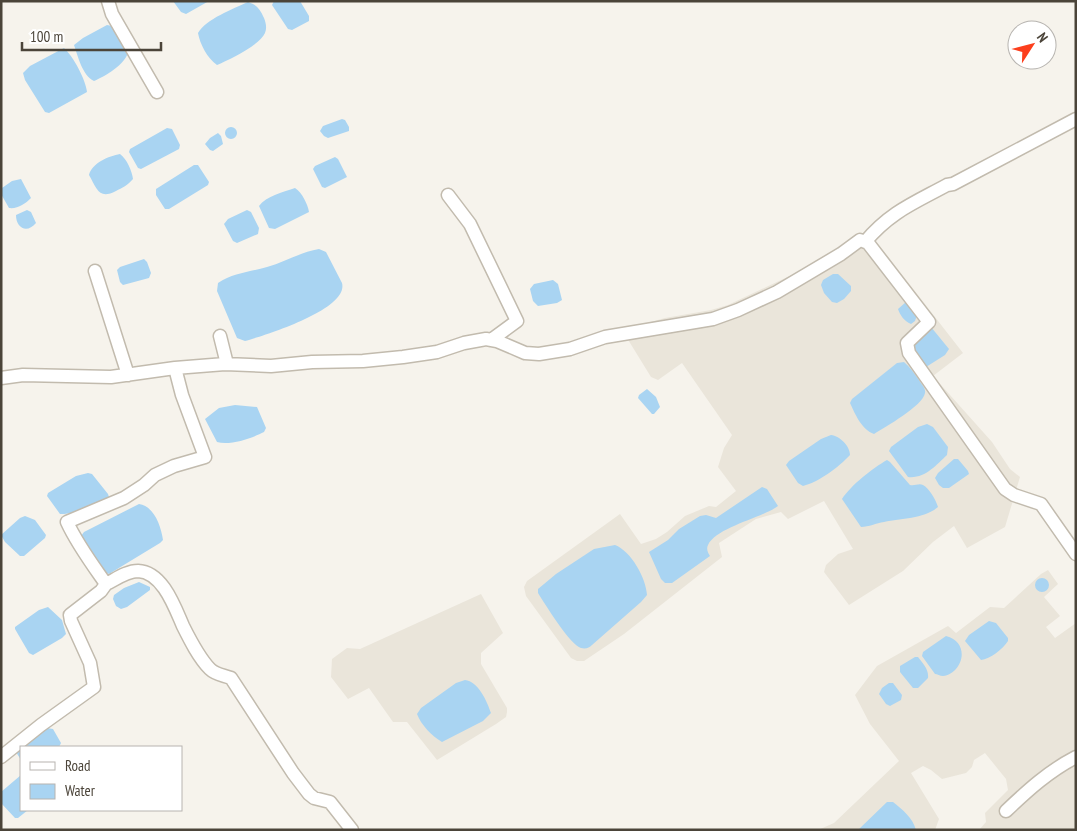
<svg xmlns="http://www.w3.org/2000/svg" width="1077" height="831" font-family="'PT Sans Narrow',sans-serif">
	<rect width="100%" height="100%" fill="#f6f3ec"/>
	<!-- residential -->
	<path fill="#eae5da" d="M866,231L875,240L963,353L933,376L992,442L1010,469L1020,477L1005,527L967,548L954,526L933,542L903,571L849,605L824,572L826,565L838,554L853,549L824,501L788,519L781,512L756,519L719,543L722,557L624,634L584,661H577L571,658L526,596L524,587L527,581L620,514L641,544L656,539L667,532L685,516L709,506L716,507L736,491L718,467L724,448L732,435L682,363L658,380L651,377L627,338L625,329L665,318L711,310L728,305L813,265Z
		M1048,570L1058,584L1044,597L1060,616L1046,627L1055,638L1076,623V830H979L986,822L985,813L1008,790L1006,779L985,753L974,760L972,767L966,773L942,779L931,770L923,766L911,773L939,819L935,830H818L834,823L899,761L870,724L855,695L877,666L948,626L956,633L990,607L1004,608L1041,574Z
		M481,594L503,633L481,653V664L507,708V712L506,717L496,724L437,760L407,722H393L369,688L348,699L331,677L332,659L347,648L360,649Z"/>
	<!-- water -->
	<path fill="#a9d4f2" d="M173,1H209L186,14L181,12Z
		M274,1H300L309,16V21L292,30L288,29L272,5Z
		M248,2C257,5 260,9 264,18C266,23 267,28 265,33C260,45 229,60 217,65C207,58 200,44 198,33C206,19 233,9 248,2Z
		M107,25L112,26L128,52C126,64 104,77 94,81C82,75 78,56 74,45L83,38Z
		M64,48C73,56 86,80 87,92L49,113L45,112L25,80L23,73L30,66Z
		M342,119L345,120L349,127V131L328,138L324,136L320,131L323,126Z
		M225 133a6 6 0 1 1 12 0a6 6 0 1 1-12 0Z
		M167,128L172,129L180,145L179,149L141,169L138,168L129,152L130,149Z
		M218,133L221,136L223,144L213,151L210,150L205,144L210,138Z
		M120,154C127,159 132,171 133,179C128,185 122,188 116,191C99,200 97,189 89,175C92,163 109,156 120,154Z
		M335,157L338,159L347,177L325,188L322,187L313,169L315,166Z
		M194,165H198L209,182L208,185L169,209H165L156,195V189Z
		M21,179L31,198C25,204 18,209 9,208L1,194L2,188L12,181Z
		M295,188C302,192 308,205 309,212L275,229L269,228L259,206C266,196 284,192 295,188Z
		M27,210L31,212L36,223C27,234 16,228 16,215Z
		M247,210L251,212L259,228L258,234L237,243L233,241L224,224L228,219Z
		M319,249L326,252L342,283C349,309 266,335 245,341L237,338L217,291L218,283C233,273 250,272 267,267C285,262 301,252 319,249Z
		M144,259L147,262L151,273L149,278L123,285L120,282L117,270L120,267Z
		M833,274H838L851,286V291L844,299L837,303L832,302L824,293L821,285L823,280Z
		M553,280L558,284L562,300L557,303L538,306L533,301L530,289L534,284Z
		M906,302L917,315L915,321L911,324C904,321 900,315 898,309Z
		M931,327L949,349L945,355L926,367L914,352L913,345Z
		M904,362C910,367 914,373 919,380C921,384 926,388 925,393C923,406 885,427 874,434C862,430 855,414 850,403L852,399L897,363Z
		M647,389L656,397L660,407L654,414H652L638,398L639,395Z
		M235,405L257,407L266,428L264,432C252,438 230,446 217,442L205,419L219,408Z
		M927,424L933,427L948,447L947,455C936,465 925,479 908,477L889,451L891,447L918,427Z
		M831,435C840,436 850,446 850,455C839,467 819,482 803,486L798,483L786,465L789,461L821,439Z
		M954,459H958L968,471L969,474L949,488H943L939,485L935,478L938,473Z
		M887,460L890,462L910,485C915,486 919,483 923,485C929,488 936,500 938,507C924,519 902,518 884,522C876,523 869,527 861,527L842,499C851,485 873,468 887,460Z
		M88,473L92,474L108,494L109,497C99,505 72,515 60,514L47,496L48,493L76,476Z
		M762,487L767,489L778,506C762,518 717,527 708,545C706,549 708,553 710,556L672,583H665L661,579L649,552L668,540L679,529L700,516L706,515L716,518Z
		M139,504C154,506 161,526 163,540L160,543L109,574C97,568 85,549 81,536L84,532Z
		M25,516L35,520L46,535L45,538L24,556H20L5,542L1,535L20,518Z
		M615,545C631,551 646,578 647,595L641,602L592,645C589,648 586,649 581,648C570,645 545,604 538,593V589L556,574L594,549Z
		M1035 585a7 7 0 1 1 14 0a7 7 0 1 1-14 0Z
		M139,582L150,587V590L127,607L121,609L116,606L113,599L114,595L124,588Z
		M48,607L62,620L66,634L62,638L33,655L29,653L15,629V627L39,610Z
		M989,621L996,623L1008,638V641C1003,649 990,659 981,660L965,641L969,635Z
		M946,636C972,643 962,674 943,676C940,676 937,674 935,674L922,656L923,652Z
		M915,657H918C923,664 929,669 928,678L918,688H913L900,672V666Z
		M465,680C478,681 487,701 491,713L483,721L442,742C432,736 421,725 417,714L421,708L456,683Z
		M889,683H893L902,695L901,700L890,706L886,704L879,694L882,688Z
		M47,728L53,729L61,743L59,747H21V760L16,752L17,749Z
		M21,775V810H28L18,818H15L1,803V792Z
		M887,802H893C902,809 913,818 916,830H858Z"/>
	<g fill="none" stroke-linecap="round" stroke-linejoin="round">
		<defs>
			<path id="minor" d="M108,1L112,14L157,92
				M448,195L470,224L517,321L491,340
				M865,242C890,212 914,203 947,185L953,184L1076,119
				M95,271L128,375
				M220,336L227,364
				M1,378L23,375L111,377L175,368L225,364L271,366L312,362L363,361L403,357L437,352L464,343L486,339L497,341L525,353L539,354L570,349L605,337L713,319L738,310L777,292L841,254L860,240L868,243L929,322L907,343L909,353L1005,489L1014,495L1041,504L1076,554
				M106,584C116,579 127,571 138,571C163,572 175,608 183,626C190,640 199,658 210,669C216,675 224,675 231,678L293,773L309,794L314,798L330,802L352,830
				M1,757L41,725L94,687L90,663L71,621L70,615L101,591L106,584C92,564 77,544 67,522L124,498L144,485L155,475L174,466L205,457L182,395L175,368
				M1006,811C1028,790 1049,771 1076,757"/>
		</defs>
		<!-- minor casing -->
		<use href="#minor" stroke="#c2bbae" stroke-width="15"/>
		<!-- minor -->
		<use href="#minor" stroke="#fff" stroke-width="12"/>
	</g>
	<!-- border -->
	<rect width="1077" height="831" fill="none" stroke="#4b4439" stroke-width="5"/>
	<!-- legend -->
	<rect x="20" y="746" width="162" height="65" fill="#ffffff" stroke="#b7b4b0"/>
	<rect x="30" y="762" width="25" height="8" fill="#ffffff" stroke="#b7b4b0"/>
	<text x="65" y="771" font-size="15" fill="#4b4439">Road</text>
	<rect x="30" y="784" width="25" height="15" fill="#a9d4f2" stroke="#b7b4b0"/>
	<text x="65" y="796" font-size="15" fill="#4b4439">Water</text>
	<!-- north arrow -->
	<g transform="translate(1032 45) rotate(54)"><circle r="24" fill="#ffffff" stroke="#b7b4b0"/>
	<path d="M0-4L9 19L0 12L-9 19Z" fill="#fc3f1d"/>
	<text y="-8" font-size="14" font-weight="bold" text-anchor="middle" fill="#4b4439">N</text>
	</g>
	<!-- scale -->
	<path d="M22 42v8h139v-8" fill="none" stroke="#4b4439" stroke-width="2.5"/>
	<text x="30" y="42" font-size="15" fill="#4b4439" stroke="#ffffff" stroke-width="4" paint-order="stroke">100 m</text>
</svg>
